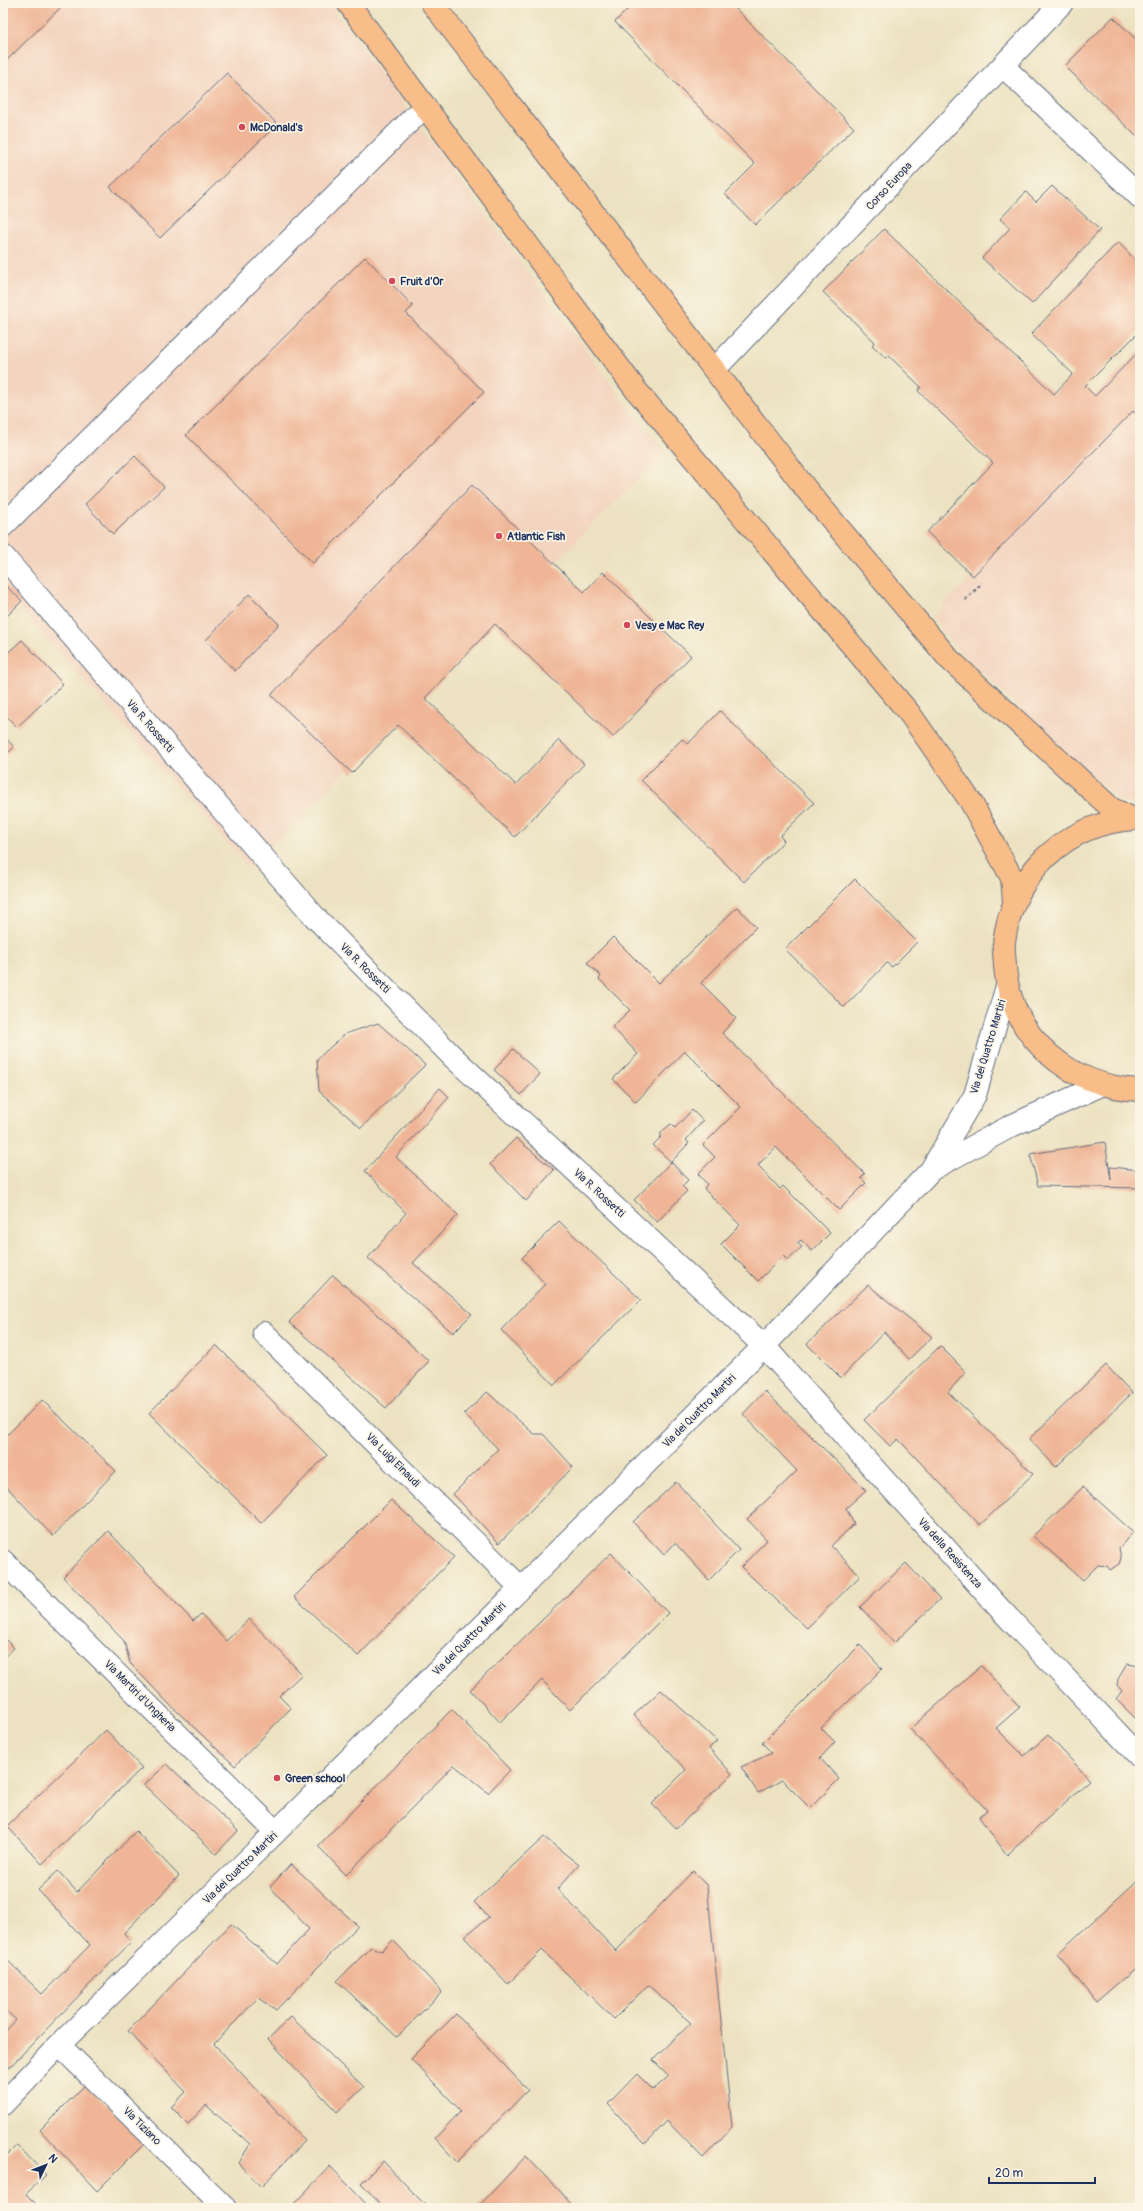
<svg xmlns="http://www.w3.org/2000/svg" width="1143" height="2211" font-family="Pangolin,sans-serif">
	<rect width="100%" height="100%" fill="#fcf5e5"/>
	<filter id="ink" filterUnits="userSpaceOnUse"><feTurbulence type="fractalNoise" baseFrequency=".025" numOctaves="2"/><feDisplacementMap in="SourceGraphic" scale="8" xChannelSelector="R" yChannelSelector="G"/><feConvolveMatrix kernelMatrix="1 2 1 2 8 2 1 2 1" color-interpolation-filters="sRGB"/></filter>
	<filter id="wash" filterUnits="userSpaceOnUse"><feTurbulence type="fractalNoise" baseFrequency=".012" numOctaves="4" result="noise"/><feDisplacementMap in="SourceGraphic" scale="16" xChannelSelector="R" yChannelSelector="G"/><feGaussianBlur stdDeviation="0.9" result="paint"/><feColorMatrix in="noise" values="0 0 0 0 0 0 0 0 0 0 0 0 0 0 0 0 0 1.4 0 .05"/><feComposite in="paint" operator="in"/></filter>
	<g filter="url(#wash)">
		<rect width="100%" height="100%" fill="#ece2c1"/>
		<!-- built -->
		<path fill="#f3d4bf" d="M3,3H328L637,419L665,452L249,868L3,589Z
			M1140,404V807L1118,800L957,650L932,617Z"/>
		<g id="blocks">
			<!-- building -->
			<path fill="#efb596" d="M3,3H65L3,64Z
				M634,3H730L854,128L755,225L725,194L755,164L615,22Z
				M1113,17L1140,43L1139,139L1065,66Z
				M227,73L277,124L160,238L110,187Z
				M1052,186L1100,230L1032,304L982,258L1010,228L1000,219L1026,192L1036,202Z
				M884,229L1054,394L1073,374L1031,334L1118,242L1140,265V331L1085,386L1095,396L1140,350V418L1133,411L973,576L927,532L993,463L918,391L921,387L889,356L886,358L872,345L875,342L823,292Z
				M365,257L413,306L406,313L484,392L313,563L186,435Z
				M135,456L164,487L113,534L85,504Z
				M472,485L584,592L603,572L691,656L613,737L495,624L425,698L516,785L559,740L584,764L515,837L398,725L352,773L271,695Z
				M3,583L22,601L3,620Z
				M249,594L279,624L235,671L206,640Z
				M22,640L63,684L17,727L3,713V657Z
				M720,711L814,803L780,836L784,841L744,882L641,780L682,739L688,744Z
				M3,735L14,747L3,758Z
				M855,879L917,942L892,967L887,963L844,1007L785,949Z
				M737,907L756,927L701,983L736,1018L722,1033L865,1174L861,1178L866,1183L839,1210L776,1147L758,1165L780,1189L783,1186L830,1233L812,1251L801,1240L797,1243L802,1247L788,1260L783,1256L758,1281L721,1244L740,1225L704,1189L707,1184L698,1174L715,1157L703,1145L741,1107L685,1051L636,1102L613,1079L638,1054L612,1027L630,1010L599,979L601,976L587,963L613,937L659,983Z
				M378,1023L425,1065L361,1128L319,1091L317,1059L345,1034Z
				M513,1049L540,1074L521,1095L494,1070Z
				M440,1088L449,1097L396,1157L458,1215L413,1263L472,1314L453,1333L368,1258L406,1213L365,1171Z
				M692,1110L703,1121L686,1140L689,1143L671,1162L688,1180L682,1186L687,1191L657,1222L634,1200L671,1162L653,1145L661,1137V1132L671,1124L675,1128Z
				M516,1138L554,1170L526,1201L490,1164Z
				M1105,1142L1111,1180L1110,1167L1140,1170V1188L1038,1186L1030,1154Z
				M559,1221L641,1300L554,1385L501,1330L545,1284L522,1258Z
				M333,1275L429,1361L386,1408L289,1322Z
				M868,1285L932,1337L909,1359L884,1332L841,1378L807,1344Z
				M216,1345L327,1455L261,1523L149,1413Z
				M940,1346L966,1372L948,1392L1033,1474L980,1525L898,1439L890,1446L864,1420Z
				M1106,1365L1132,1393L1056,1467L1029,1439Z
				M765,1391L866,1490L846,1508L854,1524L831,1546L860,1576L807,1628L741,1567L767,1540L747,1519L797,1471L743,1414Z
				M487,1392L534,1434H543L573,1467L499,1543L453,1494L498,1449L464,1414Z
				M42,1400L116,1471L53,1536L3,1483V1439Z
				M676,1482L739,1550L709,1580L675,1543L664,1555L633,1522Z
				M1083,1487L1133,1532L1119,1548L1121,1558L1119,1564L1110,1570L1107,1566L1098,1565L1083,1580L1033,1536Z
				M391,1500L454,1557L358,1656L294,1597Z
				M108,1531L193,1621L201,1614L226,1641L249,1619L302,1674L279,1696L291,1708L235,1766L167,1702L130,1663L124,1641L63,1577Z
				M611,1553L668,1613L570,1710L542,1680L500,1722L470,1690Z
				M906,1563L940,1599L894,1643L860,1607Z
				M3,1637L14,1648L3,1658Z
				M860,1645L882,1669L821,1728L835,1742L820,1758L839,1779L810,1808L782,1780L758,1793L741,1767L772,1753L762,1743Z
				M1127,1664L1140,1666V1723L1116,1699L1122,1691L1117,1685L1118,1679Z
				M981,1666L1020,1707L996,1728L1024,1756L1048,1735L1090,1780L1007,1855L979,1817L987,1810L910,1729Z
				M661,1690L717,1741L709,1748L732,1774L676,1829L652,1804L686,1770L634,1715Z
				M452,1709L510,1770L488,1793L454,1765L346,1875L318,1846Z
				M106,1730L142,1768L42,1864L7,1826Z
				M167,1764L238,1831L216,1854L144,1785Z
				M136,1831L179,1876L124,1933L131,1942L3,2074V2034L16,2020L3,2008V1956L42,1994L90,1945L38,1890L58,1871L77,1892Z
				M544,1837L579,1865L557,1889L616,1951L693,1871L707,1886L732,2127L703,2158L667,2121L645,2144L608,2104L637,2074L653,2090L669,2076L653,2060L691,2023L648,1985L614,2019L542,1950L508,1984L464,1937L489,1917L474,1902Z
				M291,1864L358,1926L276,2010L258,1998L214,2044L305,2141L261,2187L239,2163L250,2144L206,2105L188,2124L171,2107L186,2092L128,2031L231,1924L277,1964L309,1929L270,1887Z
				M1140,1878V1964L1096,2002L1057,1954Z
				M393,1940L442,1992L397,2037L337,1981L371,1947L382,1951Z
				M456,2014L528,2090L457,2162L435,2138L461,2111L411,2059Z
				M291,2017L364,2087L337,2112L268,2039Z
				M85,2085L146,2142L97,2191L40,2130Z
				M17,2145L46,2175L26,2194L40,2208H3V2159Z
				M526,2156L575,2208H477Z
				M383,2161L428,2208H384L361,2183Z
				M330,2166L370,2208H290Z"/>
		</g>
	</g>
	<g filter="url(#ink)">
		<use href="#blocks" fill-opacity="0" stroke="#646e81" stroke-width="1"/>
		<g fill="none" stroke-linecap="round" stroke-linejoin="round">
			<defs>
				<path id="minor" d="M1003,66L1140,197
					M715,369L1062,3
					M3,526L425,106
					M3,556L314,916L454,1058L764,1346L1000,1609L1140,1757
					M932,1169L1011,1126L1101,1085
					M264,1333L521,1588
					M3,1561L276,1832
					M59,2045L225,2208
					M3,2104L59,2045L276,1832L764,1346L931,1170L975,1095L1007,986"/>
				<path id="major" d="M348,3L636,390L910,714L971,802L1012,878L1014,902
					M432,3L806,489L949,659L1112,809L1134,819
					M1136,819C1066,822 1012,874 1004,943C1003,950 1005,959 1005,967C1011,1038 1070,1087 1140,1090"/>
			</defs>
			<!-- minor casing -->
			<use href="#minor" stroke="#646e81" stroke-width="24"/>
			<!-- major casing -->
			<use href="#major" stroke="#646e81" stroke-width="24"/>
			<!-- path -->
			<path stroke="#646e81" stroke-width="2.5" stroke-dasharray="3 3" stroke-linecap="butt" d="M965,600L982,583"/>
			<!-- minor -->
			<use href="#minor" stroke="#fff" stroke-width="22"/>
			<!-- major -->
			<use href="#major" stroke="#f8bd89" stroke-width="22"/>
		</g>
	</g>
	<!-- markers -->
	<g fill="#d1495b" stroke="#fcf5e5" stroke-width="1.5">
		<circle cx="242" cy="127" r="4"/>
		<circle cx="392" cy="281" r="4"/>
		<circle cx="499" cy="536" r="4"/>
		<circle cx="627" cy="625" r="4"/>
		<circle cx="277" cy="1778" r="4"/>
	</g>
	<g text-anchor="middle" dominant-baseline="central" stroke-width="3.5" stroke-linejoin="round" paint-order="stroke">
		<!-- poi labels -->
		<g font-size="11" font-weight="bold" fill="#1b2f5e" stroke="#fcf5e5" text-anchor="start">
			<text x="250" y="127">McDonald's</text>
			<text x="400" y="281">Fruit d'Or</text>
			<text x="507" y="536">Atlantic Fish</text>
			<text x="635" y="625">Vesy e Mac Rey</text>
			<text x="285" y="1778">Green school</text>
		</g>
		<!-- street labels -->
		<g font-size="11" fill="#1b2f5e" stroke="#fcf5e5">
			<text transform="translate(889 186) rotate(-47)">Corso Europa</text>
			<text transform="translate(150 726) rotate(49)">Via R. Rossetti</text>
			<text transform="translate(365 968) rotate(45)">Via R. Rossetti</text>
			<text transform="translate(988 1047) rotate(-73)">Via dei Quattro Martiri</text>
			<text transform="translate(599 1193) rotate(43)">Via R. Rossetti</text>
			<text transform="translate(699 1411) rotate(-45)">Via dei Quattro Martiri</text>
			<text transform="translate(393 1460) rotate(45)">Via Luigi Einaudi</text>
			<text transform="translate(950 1553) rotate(48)">Via della Resistenza</text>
			<text transform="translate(469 1639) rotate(-45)">Via dei Quattro Martiri</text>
			<text transform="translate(140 1696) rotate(45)">Via Martiri d'Ungheria</text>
			<text transform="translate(240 1868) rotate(-44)">Via dei Quattro Martiri</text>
			<text transform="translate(142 2126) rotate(45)">Via Tiziano</text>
		</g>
	</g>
	<!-- margin -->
	<rect width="1143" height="2211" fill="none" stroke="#fcf5e5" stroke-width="16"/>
	<!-- north arrow -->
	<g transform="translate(46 2165) rotate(47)" stroke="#fcf5e5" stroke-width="3" paint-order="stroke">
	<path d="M0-3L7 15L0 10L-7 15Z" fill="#1b2f5e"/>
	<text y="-6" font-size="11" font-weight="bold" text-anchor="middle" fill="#1b2f5e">N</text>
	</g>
	<!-- scale -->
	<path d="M989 2177v6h106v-6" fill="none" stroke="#1b2f5e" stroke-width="2"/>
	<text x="995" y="2177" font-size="12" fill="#1b2f5e" stroke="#fcf5e5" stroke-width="3" paint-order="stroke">20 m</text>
</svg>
